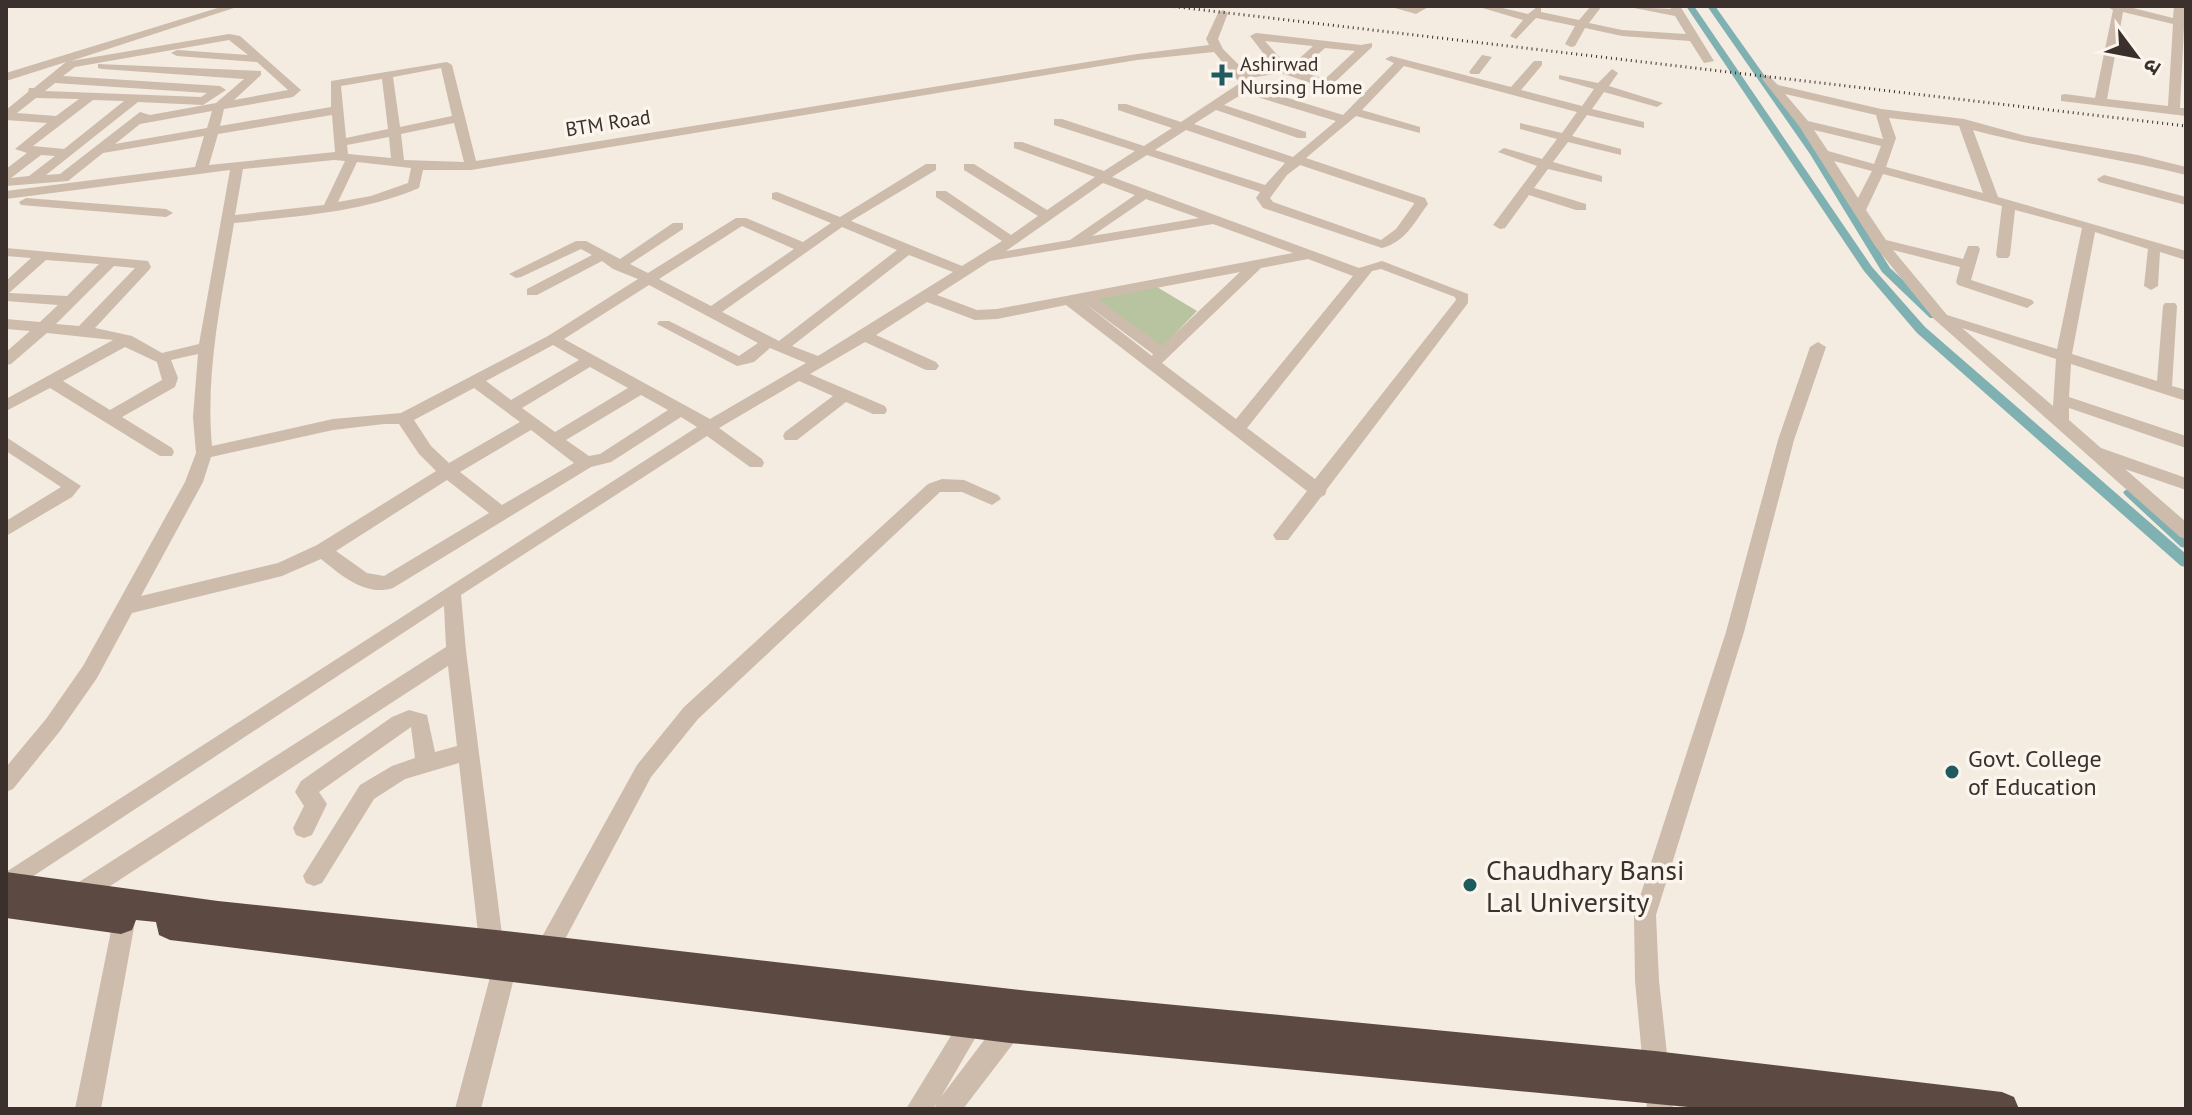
<svg xmlns="http://www.w3.org/2000/svg" width="2192" height="1115" font-family="'PT Sans','Noto Sans Devanagari',sans-serif">
	<rect width="100%" height="100%" fill="#f4ebe1"/>
	<!-- green -->
	<path fill="#b8c4a0" d="M1157,287L1197,311L1162,347L1096,299Z"/>
	<g fill="none" stroke-linecap="round" stroke-linejoin="round">
		<!-- canal -->
		<path fill="#7fb0b2" fill-rule="evenodd" d="M1686,6H1694L1872,267L1925,327L2186,554V567L2181,566L1917,333L1864,271Z
			M1707,6H1715L1820,154L1890,268L1938,312V318H1930L1882,272L1810,154Z
			M2130,487L2135,489L2186,535V548L2181,547L2125,495L2123,492Z"/>
		<!-- minor -->
		<path fill="#cdbbac" fill-rule="evenodd" d="M224,6H240L71,61L229,34L240,36L301,90L293,97L224,109L220,126L331,107V81L447,62L452,65L476,161L1137,54L1209,45L1206,39L1218,13L1223,10L1228,13L1218,39L1223,49L1245,71L1274,67L1250,36L1256,33L1361,45L1372,43V47L1335,82L1359,89V95L1322,87L1281,73L1249,78L1252,83L1249,86L1343,115L1394,63L1385,59L1391,56L1511,87L1534,61H1542V65L1521,90L1582,106L1594,89L1559,79V75L1598,83L1612,69L1618,73L1609,86L1663,103L1657,107L1604,92L1592,109L1644,122V128L1587,115L1572,136L1621,149V155L1568,142L1553,162L1602,176V182L1548,169L1534,188L1586,204V210H1576L1529,195L1505,228L1500,229L1493,225L1537,166L1498,152L1504,148L1542,159L1557,139L1520,129V123L1562,133L1577,112L1404,66L1362,110L1420,127V133L1356,116L1306,158L1425,198L1428,204C1414,223 1405,242 1382,248L1263,208L1256,198L1260,192L1147,155L1112,177L1359,268L1382,261L1468,294V303L1327,489L1325,495L1321,497L1288,540H1276L1273,535L1307,491L1066,305L997,319L975,320L927,302L876,335L936,362L939,366L936,370H926L865,342L810,374L885,406L887,410L885,414H873L846,402L797,440H785L783,436L785,432L833,396L799,381L719,428L762,459L764,463L762,467H750L707,436L461,595L466,651L503,942L499,950L491,953L483,950L479,942L459,763L405,779L374,799L322,883L314,886L306,883L303,876L360,785L392,766L415,758L411,727L319,792L327,804L312,835L304,838L296,835L293,828L304,806L295,792L301,781L392,717L409,710L427,715L435,752L457,746L448,666L84,903L76,907L68,903L65,896L68,889L446,647L444,606L6,894V872L697,427L681,417L611,462L591,467L393,588C365,597 341,575 321,559L282,576L132,613L97,678L60,731L13,789L6,792V767L46,719L83,666L185,482L196,453L193,417L198,354L171,360L178,378L175,387L122,417L172,448L174,452L172,456H160L50,388L6,411V399L113,340L47,333L11,364L6,365V352L30,331L6,329V319L40,322L58,305L6,301V281L31,258L6,256V248L148,261L151,267L149,270L95,328L132,336L162,353L199,344L230,170L6,199V191L195,167L204,136L103,153L68,181L6,186V169L27,153L15,149L47,123L6,120V110L28,92L29,88H34L66,62L6,81V73ZM229,40L248,55L177,50L171,53L177,56L257,62L288,90L234,100L261,75V71L98,64V68L102,69L244,79L216,103L150,115L140,112L60,174L46,175L138,102L203,105L226,90L220,86L63,76L75,67ZM1265,41L1313,46L1289,68ZM1325,48L1355,51L1325,79L1299,71ZM1214,52L1240,83L1181,122L1126,104H1118V110L1172,128L1144,146L1062,119H1054V125L1135,151L1104,171L1022,142H1014V148L1095,177L1047,210L974,164H964V170L1038,216L1011,235L946,191H936V197L1002,241L962,266L851,221L936,170V164H926L840,217L777,192L772,193V199L831,223L803,242L746,218H736L648,273L630,264L683,229V223H673L620,259L586,241H576L509,274L516,278L521,277L581,249L592,255L527,289V295H537L602,261L613,269L638,279L548,336L401,413L333,419L212,446C205,371 222,297 234,223C296,216 361,213 419,188L423,170H471L1137,60ZM441,68L452,116L400,127L393,77ZM382,79L388,129L346,138L341,86ZM55,83L207,93L201,97L45,91ZM1244,93L1336,121L1293,157L1194,124L1216,110L1298,138H1306V132L1224,105ZM36,98L79,99L56,116L17,113ZM93,100L124,101L64,149L33,146ZM212,111L207,128L115,144L140,124ZM332,115L335,152L209,165L218,134ZM454,123L464,162L404,160L401,134ZM1186,130L1285,163L1265,185L1155,150ZM389,137L391,158L348,154L347,145ZM41,155L55,156L29,176L11,178ZM334,160L345,161L324,205L235,215L243,169ZM357,162L411,168L408,183L371,196L338,202ZM1300,165L1414,203V204L1396,229L1381,240L1273,202L1270,198L1287,175ZM1103,183L1135,195L1070,240L1006,251ZM1146,199L1199,218L1092,236ZM1213,224L1293,253L997,309L977,310L937,295L990,261ZM742,226L794,249L711,306L659,279ZM842,227L897,250L779,341L722,312ZM909,255L953,272L818,356L792,346ZM1308,259L1353,276L1236,419L1162,363L1261,268ZM46,260L99,264L67,296L9,293ZM114,266L135,268L79,326L56,324ZM1381,269L1455,297L1456,300L1315,479L1247,428L1372,271ZM1240,272L1162,346L1098,299ZM649,285L758,343L739,356L669,321H659L657,324L737,366L754,362L770,348L806,363L710,419L564,339ZM1083,302L1153,354L1152,356ZM553,345L579,360L511,400L486,381ZM125,347L157,362L162,380L110,410L63,381ZM590,367L628,388L555,432L522,408ZM474,388L520,422L449,463L431,446L414,420ZM641,395L668,410L600,454L589,456L566,440ZM384,424H399L419,454L436,471L317,545L278,563L141,596L203,482L211,457L333,430ZM531,430L574,463L502,505L460,472ZM447,480L489,513L384,576L367,573L336,551Z
			M1388,6H1430L1416,14Z
			M1476,6H1494L1528,14L1537,7L1541,8V12L1579,20L1591,6H1602L1589,23L1622,30L1686,34L1675,16L1629,7L1671,9L1670,6H1680L1714,61L1704,63L1690,41L1622,36L1585,28L1575,46L1571,47L1565,44L1575,26L1536,18L1516,39L1510,36L1523,20Z
			M2106,6H2125L2173,18L2174,6H2184L2186,27H2184L2180,108H2186V116L2061,101V95L2065,94L2095,98L2113,10ZM2123,12L2173,24L2168,106L2107,99Z
			M1482,55L1492,57L1479,74H1471L1469,72Z
			M1768,75L1778,85L1881,109L1964,119L2026,136L2138,155L2186,167V175C2115,157 2043,149 1973,130L1998,197L2186,251V260L2160,252L2158,286L2151,290L2144,286L2148,249L2095,232L2072,354L2157,381L2163,306L2165,303H2175L2177,306L2172,386L2186,390V401L2071,364L2069,397L2186,436V448L2069,408V420L2101,448L2186,478V490L2125,469L2186,522V539L2180,537L1934,319L1875,246L1799,126L1762,79ZM1785,94L1876,115L1883,139L1808,121ZM1889,118L1959,126L1983,193L1886,167L1896,138ZM1814,130L1881,146L1874,164L1828,151ZM1834,161L1872,171L1858,198ZM1883,174L2002,206L1996,255L1998,258H2008L2010,255L2015,210L2082,228L2057,349L1947,315L1893,250L1960,267L1956,282L1958,285L2027,308L2034,303L2032,300L1971,280L1980,249L1978,246H1968L1963,259L1886,240L1866,210ZM1962,328L2056,359L2053,406Z
			M2104,175L2186,197V205L2099,182L2097,179Z
			M26,198L166,209L173,213L166,217L21,205L19,202Z
			M1818,342L1826,347L1794,440L1744,632L1656,915L1659,981L1673,1109H1647L1635,981L1634,915L1726,632L1778,440L1810,347Z
			M6,437L81,486L72,497L6,536V521L61,487L6,451Z
			M942,479L964,480L998,495L1001,499L992,505L962,492H940L698,719L651,777L554,960L546,963L538,960L534,952L538,944L637,765L684,707L928,484Z
			M126,900L134,903L137,911L101,1109H75L115,911L118,903Z
			M505,955L513,958L517,966L481,1109H455L493,966L497,958Z
			M976,1004L984,1008L988,1016L941,1097L1004,1014L1013,1011L1022,1014L1025,1023L1022,1032L963,1109H934L937,1103L933,1109H906L968,1008Z"/>
		<!-- highway -->
		<path fill="#5c4a42" fill-rule="evenodd" d="M6,872L218,901L496,930L1029,991L1655,1051L2002,1092L2014,1097L2019,1109H1709L1010,1043L170,940L159,935L156,922L136,920L132,930L121,934L6,918Z"/>
		<!-- rail -->
		<path stroke="#3b302b" stroke-width="3" stroke-dasharray="1 4" stroke-linecap="butt" d="M1169,6L2186,126"/>
	</g>
	<!-- markers -->
	<g fill="#1f5a5e" stroke="#fbf5ee" stroke-width="3">
		<path d="M1218 63h8v8h8v8h-8v8h-8v-8h-8v-8h8z"/>
		<circle cx="1952" cy="772" r="8"/>
		<circle cx="1470" cy="885" r="8"/>
	</g>
	<g text-anchor="middle" dominant-baseline="central" stroke-width="7" stroke-linejoin="round" paint-order="stroke">
		<!-- far-poi labels -->
		<g font-size="20" fill="#3b302b" stroke="#fbf5ee" text-anchor="start">
			<text x="1240" y="64">Ashirwad<tspan x="1240" dy="23">Nursing Home</tspan></text>
		</g>
		<!-- far-street labels -->
		<g font-size="20" fill="#3b302b" stroke="#fbf5ee">
			<text transform="translate(608 123) rotate(-9)">BTM Road</text>
		</g>
		<!-- poi labels -->
		<g font-size="24" fill="#3b302b" stroke="#fbf5ee" text-anchor="start">
			<text x="1968" y="758">Govt. College<tspan x="1968" dy="28">of Education</tspan></text>
		</g>
		<!-- near-poi labels -->
		<g font-size="28" fill="#3b302b" stroke="#fbf5ee" text-anchor="start">
			<text x="1486" y="869">Chaudhary Bansi<tspan x="1486" dy="32">Lal University</tspan></text>
		</g>
	</g>
	<!-- border -->
	<rect width="2192" height="1115" fill="none" stroke="#3b302b" stroke-width="16"/>
	<!-- north arrow -->
	<g transform="translate(2136 56) rotate(122)" stroke="#fbf5ee" stroke-width="6" paint-order="stroke">
	<path d="M0-6L14 30L0 20L-14 30Z" fill="#3b302b"/>
	<text y="-12" font-size="22" font-weight="bold" text-anchor="middle" fill="#3b302b">उ</text>
	</g>
</svg>
